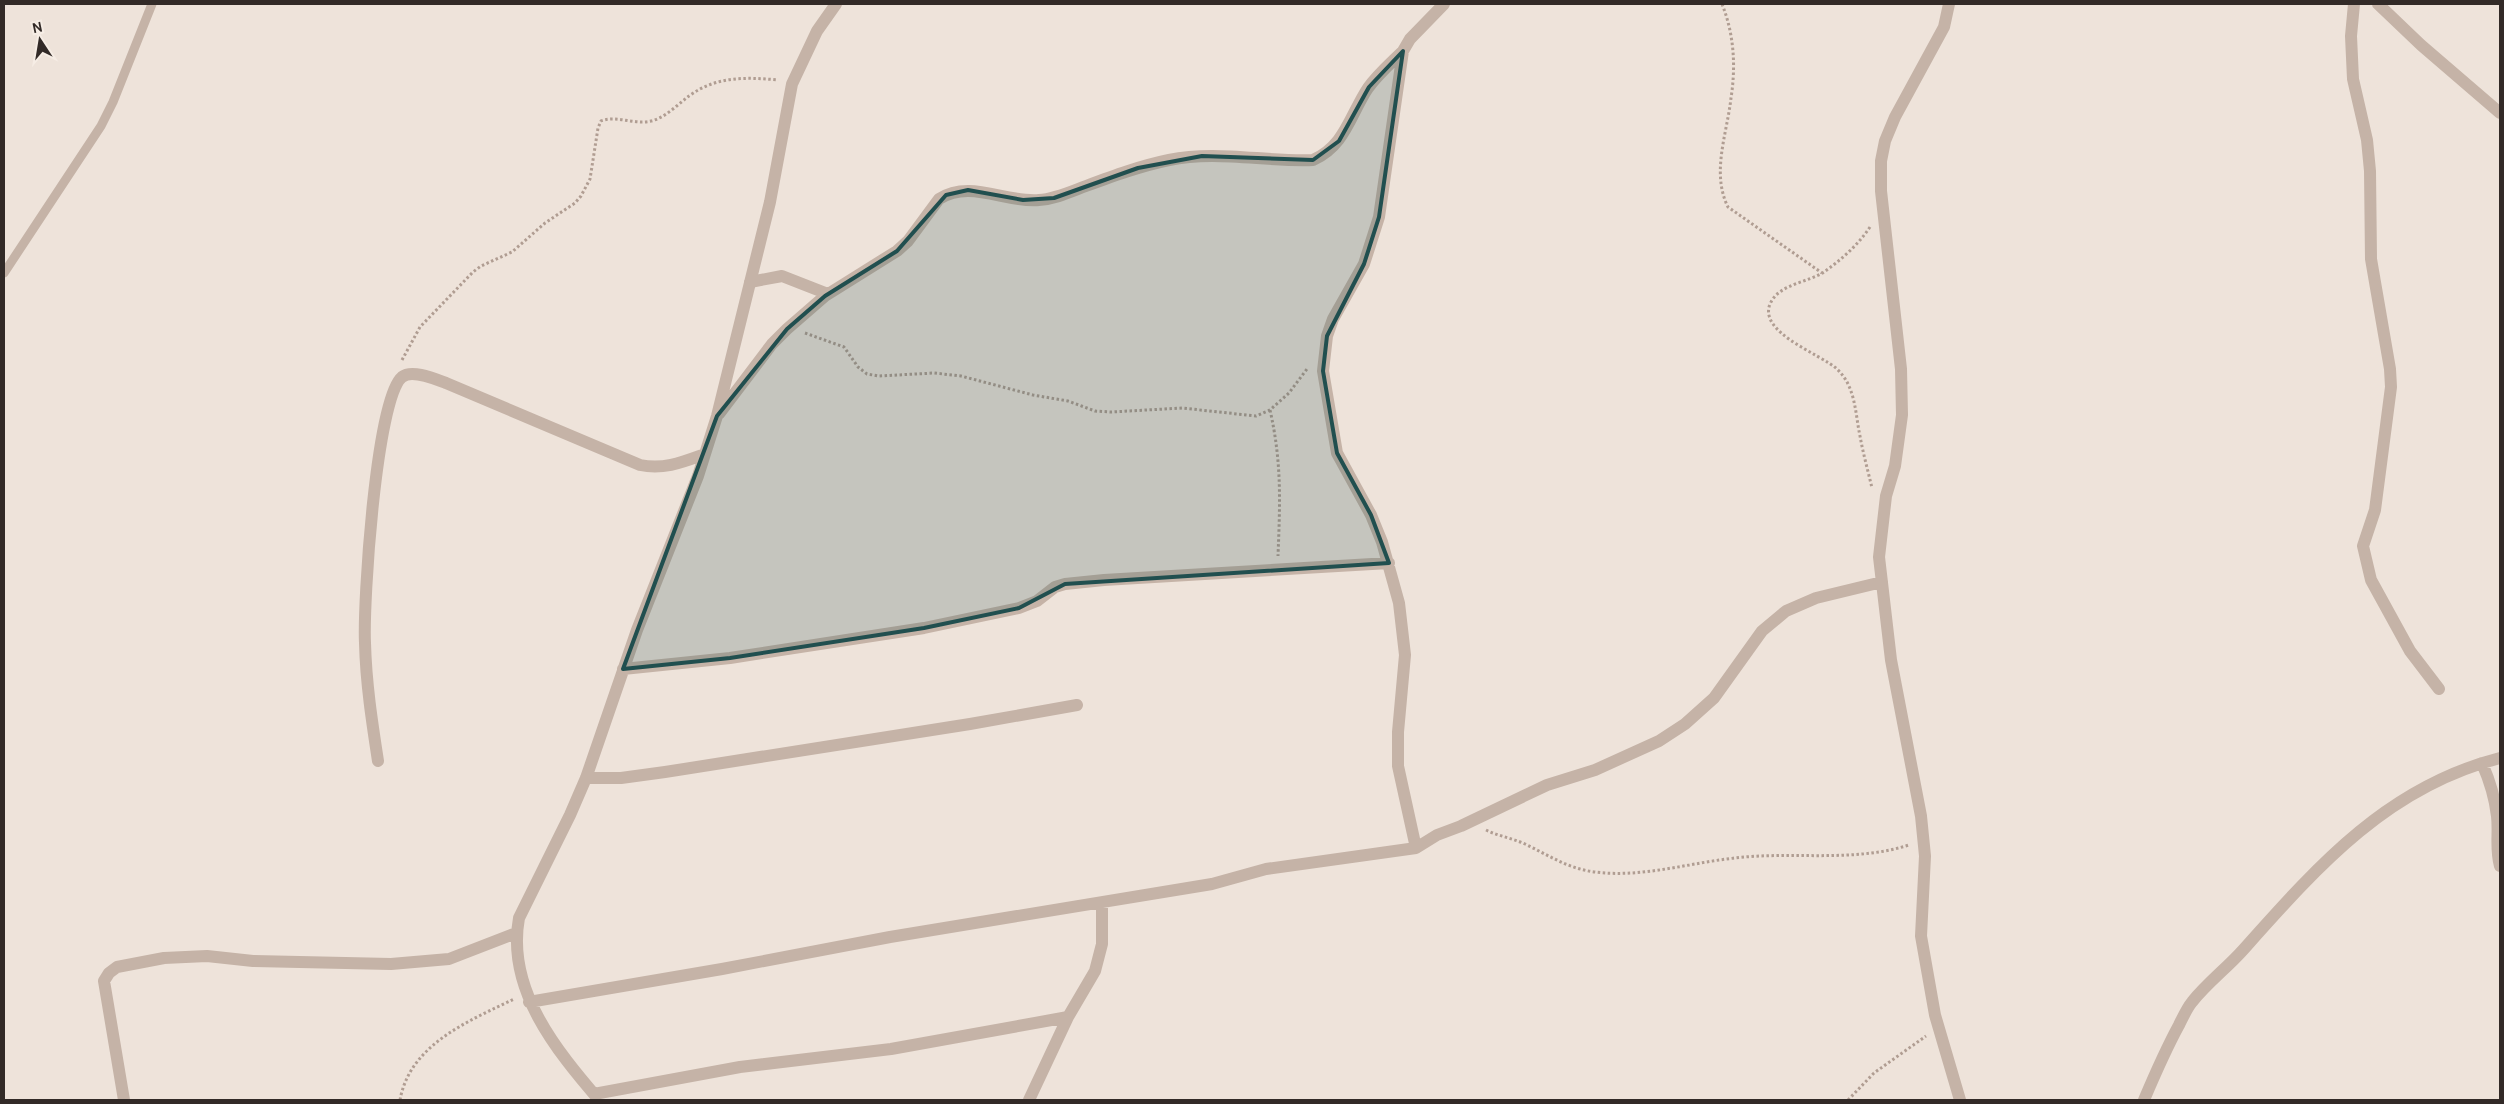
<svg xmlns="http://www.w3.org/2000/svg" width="2504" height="1104" font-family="Cabin,sans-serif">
	<rect width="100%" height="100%" fill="#eee3da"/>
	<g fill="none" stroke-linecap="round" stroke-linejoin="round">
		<!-- path -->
		<path stroke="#b09d92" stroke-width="3" stroke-dasharray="2.5 2.5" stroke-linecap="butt" d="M1722,4C1734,34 1736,66 1731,98C1727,134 1711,173 1728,207L1822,273
			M1870,227C1858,245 1841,260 1824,272C1809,282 1780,284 1771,302C1755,332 1821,354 1837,369C1856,387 1855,413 1860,436C1863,453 1868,471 1872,488
			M805,333L844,347L858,367L867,374L879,376L934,373L961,376L1033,395L1068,401L1095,411L1111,412L1182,408L1256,416L1270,410L1289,393L1307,369
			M402,360L420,327L473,272L481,266L512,252L545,223L575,203L581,196L590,179L598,128L601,121C617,115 634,125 651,121C665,118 677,105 689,96C716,76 746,77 778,80
			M1270,410C1282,463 1280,503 1278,556
			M1486,830C1498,836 1512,838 1525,844C1548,855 1569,869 1595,872C1642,878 1688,863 1735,858C1792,851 1853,863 1909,845
			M400,1100C410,1044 469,1021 514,999
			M1848,1100L1874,1073L1926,1036"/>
		<!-- service -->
		<path stroke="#c5b3a7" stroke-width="9" d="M4,273L101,126L113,102L152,4"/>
		<!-- minor -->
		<path stroke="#c5b3a7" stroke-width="12" d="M1949,4L1944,27L1895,117L1885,141L1881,161V191L1901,369L1902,415L1895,466L1886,496L1879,557L1891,660L1921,816L1925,856L1921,936L1935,1015L1960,1100
			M2354,4L2351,36L2353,79L2367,140L2370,171L2371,259L2390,369L2391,387L2375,510L2363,546L2371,580L2410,651L2439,689
			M750,282L782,276L828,294
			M719,414L772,344L787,329L825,296L897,251L908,241L939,199C970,179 1005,203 1039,200C1055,199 1070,192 1086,186C1113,176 1140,166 1169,160C1216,150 1265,162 1313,160C1345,146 1350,115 1368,88C1378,74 1391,63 1403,51
			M623,669L730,658L924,628L1019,608L1037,601L1055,587L1065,584L1104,580L1389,563
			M378,761C372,722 366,683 365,643C363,603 376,399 402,377C412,369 435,379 446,383L640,465C664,470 683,462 705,454
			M2482,763C2489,779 2495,798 2497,816C2499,833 2495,849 2500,866
			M586,778H621L665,772L970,724L1077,705
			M1416,848L1398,766V732L1405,655L1399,603L1382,542L1371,515L1337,453L1323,371L1327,336L1333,319L1364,264L1379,217L1403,51L1410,39L1444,4
			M529,1002L722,969L890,937L1212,884L1266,869L1416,848L1437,835L1461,826L1547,785L1595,770L1659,741L1685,724L1714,698L1762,631L1786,611L1816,598L1882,582
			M594,1094L740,1067L891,1049L1068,1017
			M124,1100L104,981L109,973L117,967L164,958L207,956L253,961L391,964L449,959L516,933
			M599,1100C556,1050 506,989 519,918L570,815L586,778L637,630L698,476L717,416L770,202L792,84L817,31L836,4
			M1029,1100L1068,1017L1095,971L1102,944V903
			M2144,1100C2155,1074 2166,1049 2179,1025C2183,1017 2187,1008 2192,1002C2207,983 2227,968 2243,950C2318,866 2387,787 2500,758"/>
		<!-- tertiary -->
		<path stroke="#c5b3a7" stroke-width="12" d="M2378,4L2421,45L2500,113"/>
	</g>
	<!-- marked area -->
	<path fill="#214f4f" fill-opacity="0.2" stroke="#214f4f" stroke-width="4" stroke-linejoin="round" d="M1403,51L1379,217L1364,264L1327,336L1323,371L1337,453L1371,515L1389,563L1065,584L1019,608L924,628L730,658L623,669L717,416L787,329L825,296L897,251L946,195L968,190L1023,200L1054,198L1138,168L1202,156L1313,160L1339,141L1369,87Z"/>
	<!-- border -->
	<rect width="2504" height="1104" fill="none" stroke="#322a27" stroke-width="10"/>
	<!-- north arrow -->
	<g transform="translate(40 40) rotate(348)" stroke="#f6ede5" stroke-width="4" paint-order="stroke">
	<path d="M0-4L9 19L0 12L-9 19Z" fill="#322a27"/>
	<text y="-8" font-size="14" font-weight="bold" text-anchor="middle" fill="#322a27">N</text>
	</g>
</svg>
